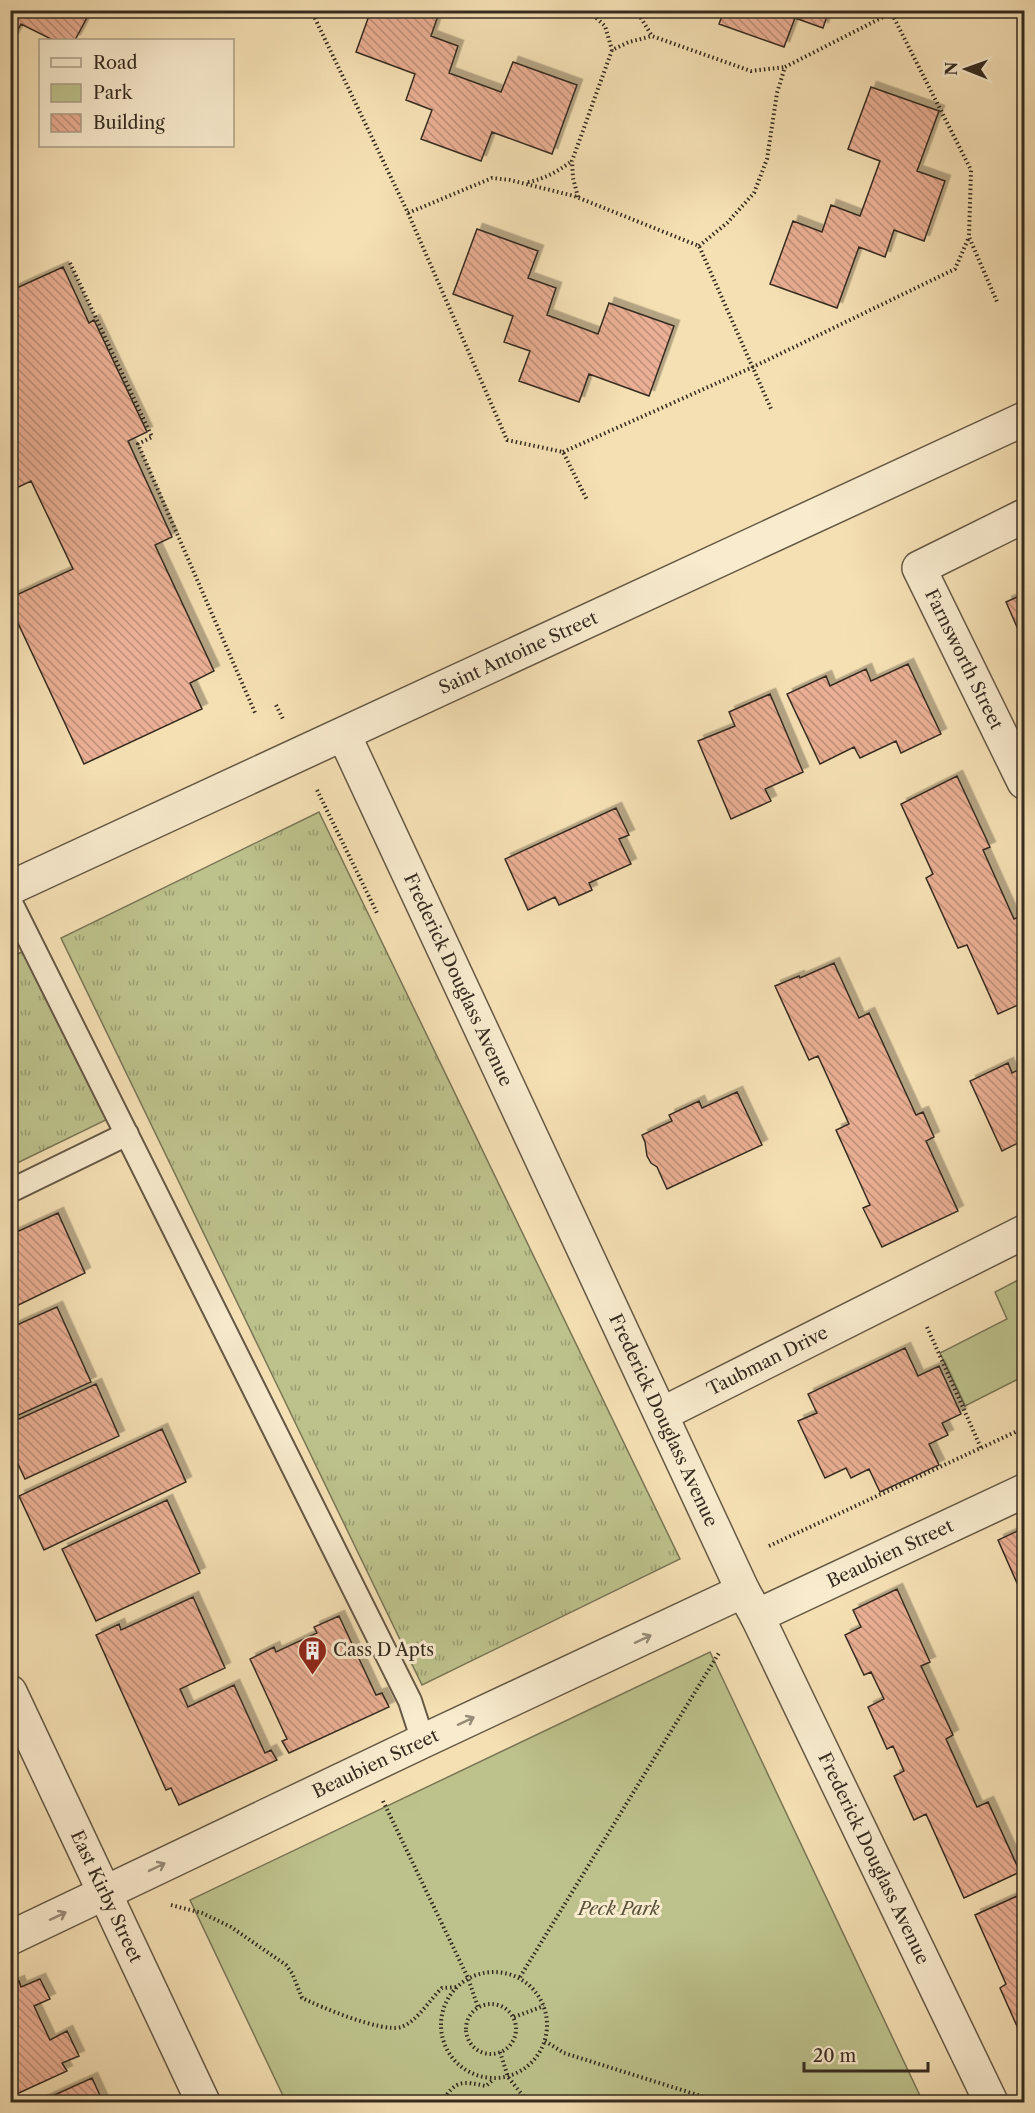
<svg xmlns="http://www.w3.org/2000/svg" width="1035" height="2113" font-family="'Libre Caslon Text',serif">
	<defs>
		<pattern id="grass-tufts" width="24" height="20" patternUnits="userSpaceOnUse" patternTransform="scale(1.5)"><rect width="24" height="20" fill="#bdc28c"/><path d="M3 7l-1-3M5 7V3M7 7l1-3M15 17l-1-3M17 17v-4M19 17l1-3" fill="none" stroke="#9a9e72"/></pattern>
		<pattern id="building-back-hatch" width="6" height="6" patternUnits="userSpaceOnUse" patternTransform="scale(1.5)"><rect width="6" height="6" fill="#eaaf94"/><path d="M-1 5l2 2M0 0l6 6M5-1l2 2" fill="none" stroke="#be8f78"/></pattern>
		<filter id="shadow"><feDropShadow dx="5.5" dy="-5.5" stdDeviation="0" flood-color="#0004"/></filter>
	</defs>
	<rect width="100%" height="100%" fill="#f5e0b4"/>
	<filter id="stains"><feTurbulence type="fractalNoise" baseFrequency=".00333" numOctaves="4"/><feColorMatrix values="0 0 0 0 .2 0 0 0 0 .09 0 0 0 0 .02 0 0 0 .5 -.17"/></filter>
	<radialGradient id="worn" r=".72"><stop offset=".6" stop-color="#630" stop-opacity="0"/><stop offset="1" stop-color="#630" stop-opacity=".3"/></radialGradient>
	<!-- grass -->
	<path fill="url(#grass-tufts)" stroke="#797656" stroke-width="1.5" d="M319,812L680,1559L422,1685L61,938Z
		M28,949L110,1118L11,1166V957Z"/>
	<!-- park -->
	<path fill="#bdc28c" stroke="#797656" stroke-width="1.5" d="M1024,1277V1376L965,1406L940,1353L1007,1319L995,1292Z
		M710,1652L923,2102H286L190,1900Z"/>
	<!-- building -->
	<path fill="url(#building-back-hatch)" stroke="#352b20" stroke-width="1.5" filter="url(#shadow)" d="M10,10L21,12L22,10H91L75,40H53L21,24L10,44Z
		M371,10H440L431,36L458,46L449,73L501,92L513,62L577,85L552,154L492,132L481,161L421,139L432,110L406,100L415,74L356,52Z
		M724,10H829L823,28L795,18L784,47L719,24Z
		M871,87L939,111L917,171L945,181L924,241L894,230L885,257L859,247L837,308L770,284L793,221L822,232L831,205L860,216L880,161L848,149Z
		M477,229L538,251L528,278L556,288L547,315L598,334L609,303L674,326L649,396L589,374L579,402L519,381L530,351L504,342L513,316L453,294Z
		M63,267L89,323L94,320L147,432L128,441L172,537L155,545L214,671L190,683L202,709L84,764L10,606V598L73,569L31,481L10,491V291Z
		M1024,594V643L1006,602Z
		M908,664L941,734L901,753L896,741L860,758L854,747L820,764L787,694L826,676L830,686L866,669L871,681Z
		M770,694L803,772L765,789L771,801L731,819L698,741L735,726L729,712Z
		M957,776L990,847L983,850L1014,919L1023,915L1024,919V1005L1018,1007V1005L998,1014L967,945L958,948L926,878L933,874L901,804Z
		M616,808L629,835L619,839L631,864L589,883L592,890L559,905L555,897L528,910L505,859Z
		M834,963L859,1018L869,1013L916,1115L923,1112L934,1137L926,1141L958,1211L882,1247L863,1208L870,1205L836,1130L849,1124L818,1056L809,1060L775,986L799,976L800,978Z
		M1008,1063L1012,1073L1024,1067V1140L1002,1151L970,1081Z
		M737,1092L762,1145L667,1189L657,1167L651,1163L647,1156L645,1142L642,1135L672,1121L669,1115L699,1101L702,1108Z
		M58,1213L85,1273L10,1309V1235Z
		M57,1307L91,1382L10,1419V1328Z
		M905,1348L918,1376L939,1366L961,1414L942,1423L948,1435L929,1444L939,1465L880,1492L869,1469L851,1478L846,1468L825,1478L798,1421L817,1413L808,1394Z
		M96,1384L119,1436L25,1479L18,1464L10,1467V1423Z
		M162,1429L186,1482L44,1550L19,1496Z
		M167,1500L200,1573L96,1621L62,1549Z
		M1024,1528V1599L998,1540Z
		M897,1589L930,1662L921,1666L953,1735L946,1739L977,1807L988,1802L1020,1872L964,1898L926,1814L914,1820L894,1776L904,1771L893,1746L887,1749L868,1707L884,1699L871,1672L864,1675L845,1635L861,1627L853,1610Z
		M193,1597L225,1668L180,1689L188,1707L234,1685L265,1753L271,1750L277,1760L179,1805L171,1788L166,1790L96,1635L119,1624L121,1630Z
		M339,1616L376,1695L382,1693L389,1707L289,1753L282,1741L287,1739L250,1659L274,1647L276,1652L317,1633L314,1627Z
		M1024,1893V2042L1000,1988L1006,1984L975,1915Z
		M40,1979L50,1999L34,2006L50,2040L67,2031L79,2056L62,2063L67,2071L10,2097V1985L19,1981L21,1987Z
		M92,2078L103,2102H39Z"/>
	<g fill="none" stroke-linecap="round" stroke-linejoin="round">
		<defs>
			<path id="service" d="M10,901L410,1701L423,1741
				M10,1191L127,1134"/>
			<g id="minor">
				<path id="s1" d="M1024,516L919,568L1024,782"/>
				<path id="s2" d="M344,735L743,1591L757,1616L991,2102"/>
				<path id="s3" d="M10,888L1024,419"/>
				<path id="s4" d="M662,1414L1024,1232"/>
				<path id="s5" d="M757,1616L1024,1491"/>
				<path id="s6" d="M10,1692L203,2102"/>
				<path id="s7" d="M10,1938L423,1741L743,1591"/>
			</g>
		</defs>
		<!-- service casing -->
		<use href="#service" stroke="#655845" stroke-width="26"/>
		<!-- minor casing -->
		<use href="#minor" stroke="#655845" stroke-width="36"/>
		<!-- path -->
		<path stroke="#352b20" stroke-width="4" stroke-dasharray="1.5 3" stroke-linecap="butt" d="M311,10L408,213L507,440L563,452L587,500
			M585,10L592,14H638
			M636,10L652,36L751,71L785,67
			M890,10L971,170L969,237L998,304
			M593,15L605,26L612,50
			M528,182C545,179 558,171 572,161
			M578,197L573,178L572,161L612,50L629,42L652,36
			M408,213L492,178L510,180L574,196L699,246L772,411
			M699,246L727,223L754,193L767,159L777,93L785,67L891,13
			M70,263L152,437L138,444L256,715
			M563,452L753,367L955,269L969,237
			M276,705L283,719
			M317,790L377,913
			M927,1327L981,1448
			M769,1546L1024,1428
			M383,1801L468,1978L478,2007
			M171,1905L202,1913L231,1927L286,1965L292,1973L302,1998C321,2007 382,2033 401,2027C417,2022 430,1999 442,1988L457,1987
			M441 2025a53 53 0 1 1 106 0a53 53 0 1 1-106 0Z
			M520,1977L719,1653
			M466 2029a25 25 0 1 1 50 0a25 25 0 1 1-50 0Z
			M514,2017L544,2006
			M545,2041L564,2053L720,2102
			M500,2052L508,2077L528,2102
			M442,2102C455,2080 462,2081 486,2086L494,2079"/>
		<!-- service -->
		<use href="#service" stroke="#f8ebce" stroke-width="22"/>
		<!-- minor -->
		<use href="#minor" stroke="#f8ebce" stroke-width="33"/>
	</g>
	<!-- one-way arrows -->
	<defs><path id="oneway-shaft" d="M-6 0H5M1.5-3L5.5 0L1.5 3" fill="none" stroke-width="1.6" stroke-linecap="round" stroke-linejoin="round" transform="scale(1.5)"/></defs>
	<g stroke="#968b77">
		<use href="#oneway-shaft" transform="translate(643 1639) rotate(-25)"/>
		<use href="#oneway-shaft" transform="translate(466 1721) rotate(-25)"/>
		<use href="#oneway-shaft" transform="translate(157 1867) rotate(-26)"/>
		<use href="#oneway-shaft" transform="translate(58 1916) rotate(-25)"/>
	</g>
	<!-- icons -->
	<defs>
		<symbol id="building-pin" viewBox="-11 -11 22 30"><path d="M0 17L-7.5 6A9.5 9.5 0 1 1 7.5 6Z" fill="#8f2418" stroke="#f8ebce"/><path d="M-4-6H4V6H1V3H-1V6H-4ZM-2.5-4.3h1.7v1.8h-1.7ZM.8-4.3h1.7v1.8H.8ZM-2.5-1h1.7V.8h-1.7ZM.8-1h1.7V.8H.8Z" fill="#fff"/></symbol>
	</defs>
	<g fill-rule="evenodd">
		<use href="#building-pin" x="296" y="1634" width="33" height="45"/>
	</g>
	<g text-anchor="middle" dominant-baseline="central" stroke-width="6" stroke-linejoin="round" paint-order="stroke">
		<!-- street labels -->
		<g font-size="18" fill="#352b20" stroke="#f8ebce">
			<text stroke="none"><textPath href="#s3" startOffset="560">Saint Antoine Street</textPath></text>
			<text stroke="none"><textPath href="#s1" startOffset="219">Farnsworth Street</textPath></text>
			<text stroke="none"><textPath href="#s2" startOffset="270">Frederick Douglass Avenue</textPath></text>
			<text stroke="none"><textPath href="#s4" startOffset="118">Taubman Drive</textPath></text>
			<text stroke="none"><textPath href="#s2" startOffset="756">Frederick Douglass Avenue</textPath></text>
			<text stroke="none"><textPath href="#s5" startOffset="147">Beaubien Street</textPath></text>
			<text stroke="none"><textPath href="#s7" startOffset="405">Beaubien Street</textPath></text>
			<text stroke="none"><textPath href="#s2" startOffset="1242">Frederick Douglass Avenue</textPath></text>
			<text stroke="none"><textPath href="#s6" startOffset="226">East Kirby Street</textPath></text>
		</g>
		<!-- poi labels -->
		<g font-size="18" fill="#352b20" stroke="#f8ebce" text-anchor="start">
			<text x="333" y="1650">Cass D Apts</text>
		</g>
		<!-- park labels -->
		<g font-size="18" font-style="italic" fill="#57513b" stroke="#f8ebce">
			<text x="619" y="1909">Peck Park</text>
		</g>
	</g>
	<!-- margin -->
	<rect width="1035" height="2113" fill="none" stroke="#f5e0b4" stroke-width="36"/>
	<rect x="12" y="12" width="1011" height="2089" fill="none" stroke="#352b20" stroke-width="3"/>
	<rect x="18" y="18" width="999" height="2077" fill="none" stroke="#352b20" stroke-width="1.5"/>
	<!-- legend -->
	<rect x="39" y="39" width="195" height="108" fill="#f8ebce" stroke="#aa9e88" stroke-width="1.5"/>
	<rect x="51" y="58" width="30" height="9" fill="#f8ebce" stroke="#aa9e88" stroke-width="1.5"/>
	<text x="93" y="69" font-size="18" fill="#352b20">Road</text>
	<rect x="51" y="84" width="30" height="18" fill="#bdc28c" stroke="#aa9e88" stroke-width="1.5"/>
	<text x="93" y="99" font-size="18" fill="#352b20">Park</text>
	<rect x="51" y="114" width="30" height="18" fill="url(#building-back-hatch)" stroke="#aa9e88" stroke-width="1.5"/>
	<text x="93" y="129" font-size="18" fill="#352b20">Building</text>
	<!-- north arrow -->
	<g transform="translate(966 69) rotate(271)" stroke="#f8ebce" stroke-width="4.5" paint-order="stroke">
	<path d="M0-4.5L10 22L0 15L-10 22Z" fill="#352b20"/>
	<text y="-9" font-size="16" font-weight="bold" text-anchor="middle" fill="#352b20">N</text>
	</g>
	<!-- scale -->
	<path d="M804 2062v9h124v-9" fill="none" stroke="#352b20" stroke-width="3"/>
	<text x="813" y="2062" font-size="18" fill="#352b20" stroke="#f8ebce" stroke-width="4.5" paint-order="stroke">20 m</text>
	<rect width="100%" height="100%" filter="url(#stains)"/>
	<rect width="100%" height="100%" fill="url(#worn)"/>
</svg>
